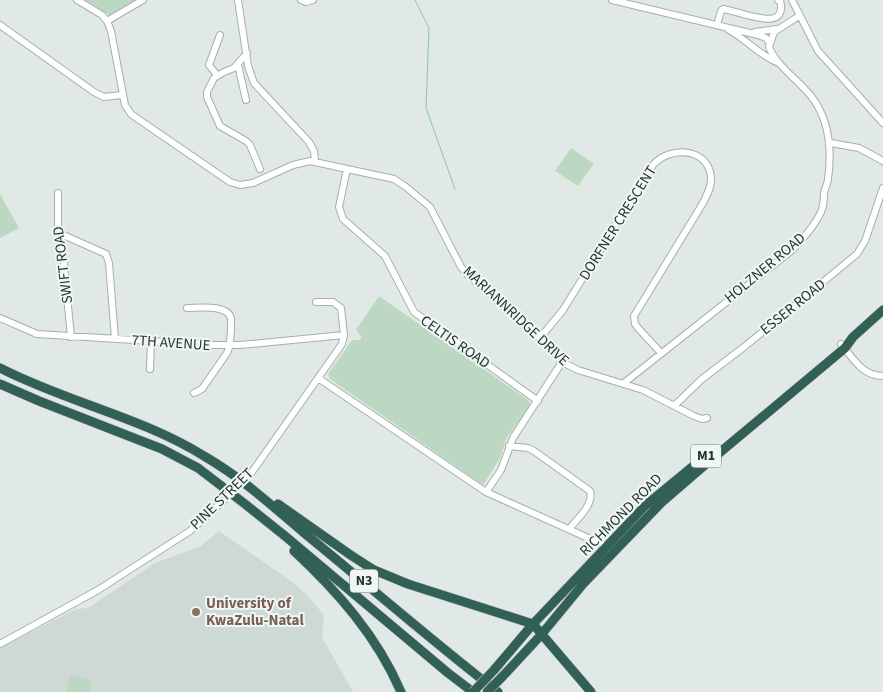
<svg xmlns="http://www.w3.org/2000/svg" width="883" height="692" font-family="'Source Sans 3',sans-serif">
	<rect width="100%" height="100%" fill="#e0e9e5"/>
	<!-- built -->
	<path fill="#cfd9d4" d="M219,531L291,581L305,593L324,615L322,637L353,692H0V648L76,609L88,608L155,563L201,546Z"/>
	<!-- green -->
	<path fill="#bcd8c3" d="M85,0H136L110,15Z
		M571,148L594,164L578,186L555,171Z
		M0,194L19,228L0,238Z
		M379,296L528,400L531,405L507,437L500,458L483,485L330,379L328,374L352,340H360L362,337L356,330Z
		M71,675L92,680L89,692H66Z"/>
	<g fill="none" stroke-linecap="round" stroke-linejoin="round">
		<!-- stream -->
		<path stroke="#8ec0c8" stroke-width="1" d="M415,0L429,28L426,108L455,189"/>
		<defs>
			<path id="minor" d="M77,0L102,15L107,21L111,31L125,105L131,114L138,119L230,182L240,185L253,183L293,165L310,161L394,179L406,187L430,207L461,267L468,275L540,338L562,362L578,370L643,390L694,416L702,419L707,418
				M238,0L248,66L254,83L309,142L314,151L315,161
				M301,0L306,2L313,0
				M612,0L758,35L766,38L769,42
				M792,0L818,51L883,123
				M107,21L143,0
				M0,25L94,92L104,97L122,95
				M717,25L721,11L723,9C740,11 789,35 780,0H778
				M729,30C747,40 760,56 779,63
				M755,32L777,29
				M247,53L234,68L224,72L214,78L207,92V97L220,126L246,141L250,145L260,169
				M238,65L246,100
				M217,75L209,65L220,35
				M831,143L859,148L883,161
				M347,169L339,207L343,219L385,256L414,312L538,401
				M58,193V227L61,234L71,337
				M61,234L106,254L109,263L115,339
				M187,308C198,308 227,304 231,318C231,321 231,326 231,330C230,338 231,345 227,353L202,389L194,393
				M0,318L37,334L215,345H240L344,335
				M540,338L563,310L653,165C669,146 708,147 711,177C712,186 707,195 703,203L634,316L635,324L638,328L661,353
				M841,344C853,358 862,376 883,376
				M150,369L151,341
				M318,378L486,492L608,547L614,553
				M624,383L791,251C803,239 814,227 821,212C824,205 824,200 824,194C824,189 828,184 828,179C832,150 829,119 811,96C799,81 775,64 769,47L774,32L799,16
				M674,406L702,379L744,347L857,254L865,241L883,188
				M509,446L528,448L534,451L590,491C594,505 577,519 569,529
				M252,472L342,344L344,335L341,308L333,302H316
				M486,492L501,470L513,438L562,362
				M0,644L98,590L190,531L220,504"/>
			<path id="highway" d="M0,368C66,402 141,417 204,456C242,478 270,504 303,532C368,585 432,641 498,692
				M0,384L39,401L162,449L198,468L245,504L285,536L448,673L473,692
				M278,504L352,556L374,570L408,584L533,624L591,692
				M294,551C338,592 377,636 401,692
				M494,670L533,624L646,505L703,458
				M502,677L541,635L583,584L662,502L706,464L845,348L853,337L883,310"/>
		</defs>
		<!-- minor casing -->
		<use href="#minor" stroke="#a4b0ac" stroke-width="8"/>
		<!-- highway casing -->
		<use href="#highway" stroke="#bdc3c2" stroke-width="10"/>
		<!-- minor -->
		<use href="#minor" stroke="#fff" stroke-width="6"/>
		<!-- highway -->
		<use href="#highway" stroke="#336056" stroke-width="9"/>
		<defs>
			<path id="minor-bridge" d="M220,504L252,472"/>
			<path id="highway-bridge" d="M473,692L494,670
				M487,692L502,677"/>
		</defs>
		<!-- minor-bridge casing -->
		<use href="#minor-bridge" stroke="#a4b0ac" stroke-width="8" stroke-linecap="butt"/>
		<!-- highway-bridge casing -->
		<use href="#highway-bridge" stroke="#bdc3c2" stroke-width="10" stroke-linecap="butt"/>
		<!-- minor-bridge -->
		<use href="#minor-bridge" stroke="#fff" stroke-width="6"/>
		<!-- highway-bridge -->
		<use href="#highway-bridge" stroke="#336056" stroke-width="9"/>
	</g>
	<!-- markers -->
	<circle fill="#8d6e63" stroke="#f0f6f3" stroke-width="2" cx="196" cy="612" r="5"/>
	<g text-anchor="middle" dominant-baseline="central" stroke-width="4" stroke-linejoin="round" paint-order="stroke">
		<!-- shield labels -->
		<g fill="#f0f6f3" stroke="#60706c" stroke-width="1">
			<rect x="691" y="444.5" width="30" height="23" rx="4"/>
			<rect x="350" y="569.5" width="28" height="23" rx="4"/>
		</g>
		<g font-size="14" font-weight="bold" fill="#233732">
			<text x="706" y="456">M1</text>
			<text x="364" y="581">N3</text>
		</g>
		<!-- street labels -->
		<g font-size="15" fill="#233732" stroke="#f0f6f3">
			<text transform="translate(618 223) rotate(-58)">DORFNER CRESCENT</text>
			<text transform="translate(63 265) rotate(-97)">SWIFT ROAD</text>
			<text transform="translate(765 268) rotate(-40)">HOLZNER ROAD</text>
			<text transform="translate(793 307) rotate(-39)">ESSER ROAD</text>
			<text transform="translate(516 316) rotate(43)">MARIANNRIDGE DRIVE</text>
			<text transform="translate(455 342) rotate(35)">CELTIS ROAD</text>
			<text transform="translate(171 343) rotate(4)">7TH AVENUE</text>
			<text transform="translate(222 499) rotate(-44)">PINE STREET</text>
			<text transform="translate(621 515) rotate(-45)">RICHMOND ROAD</text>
		</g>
		<!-- education labels -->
		<g font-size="15" font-weight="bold" fill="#785e54" stroke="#f0f6f3" text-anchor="start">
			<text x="206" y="603">University of<tspan x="206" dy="17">KwaZulu-Natal</tspan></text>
		</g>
	</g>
</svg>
